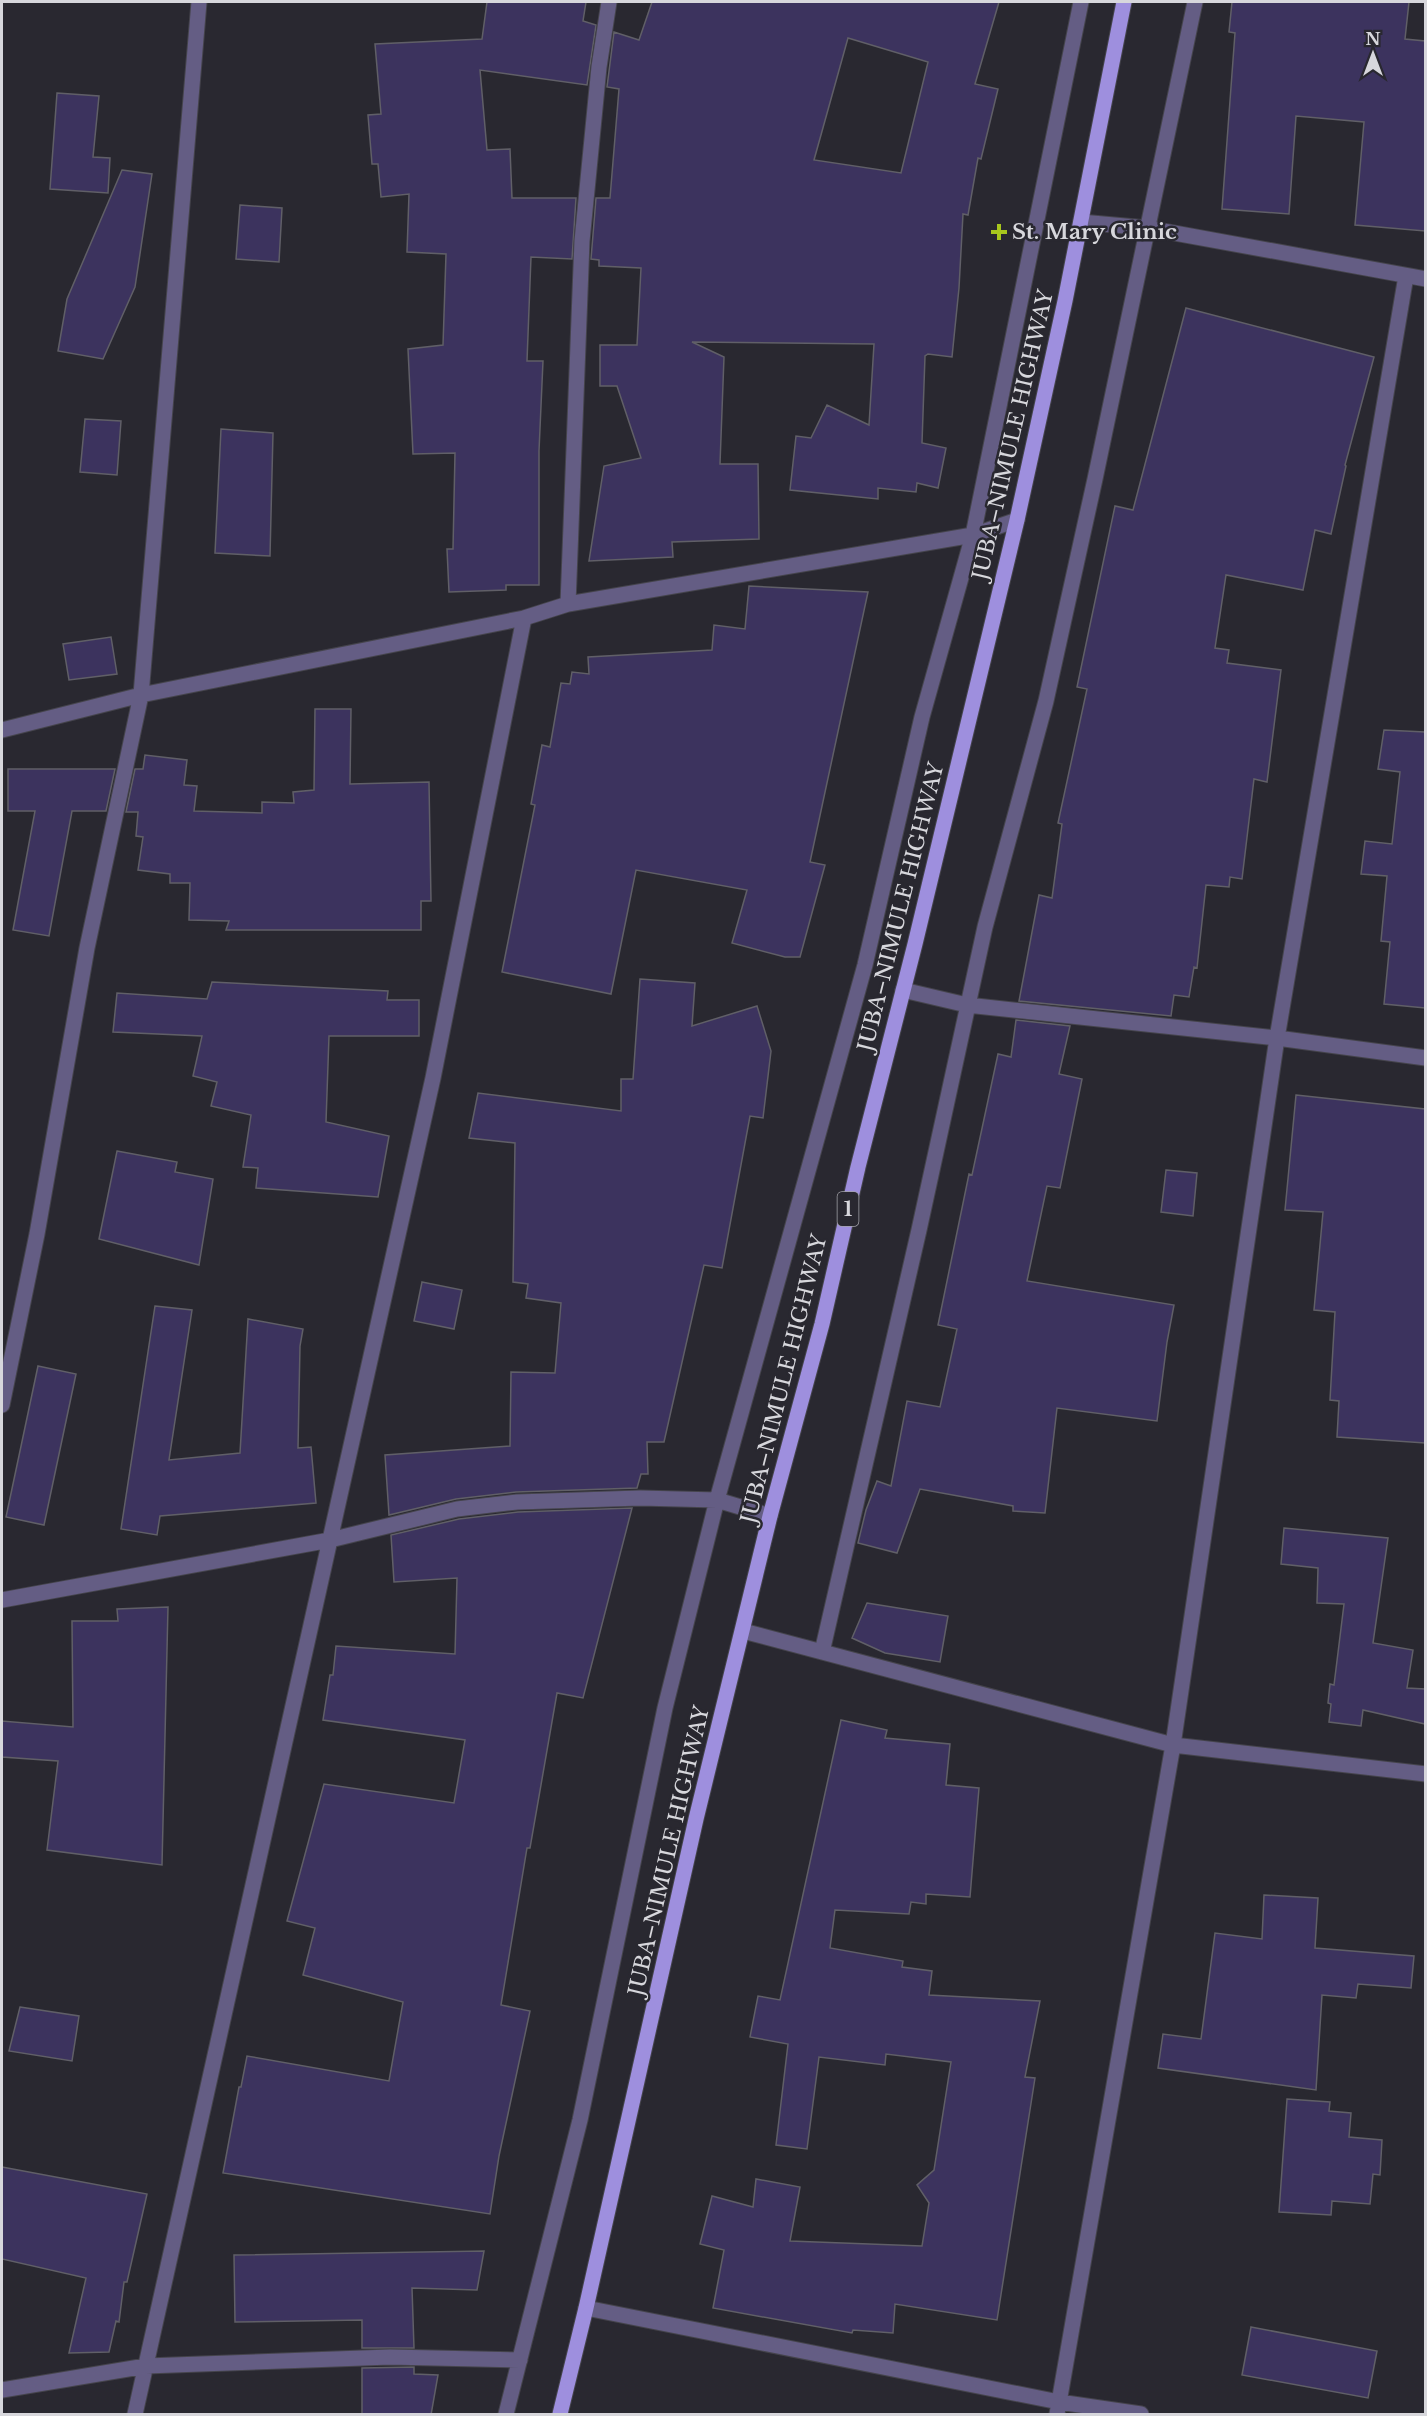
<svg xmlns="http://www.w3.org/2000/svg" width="1427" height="2416" font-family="'Libre Baskerville',serif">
	<rect width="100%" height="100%" fill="#292830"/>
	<!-- building -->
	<path fill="#3c335e" stroke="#605f67" stroke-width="1.5" fill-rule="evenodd" d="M487,2H586L583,21L596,25L587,85L480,70L487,150L510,149L512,198H576L572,259L531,257L527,361H543L539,451V585H506V590L449,592L447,549H453L455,453L413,454L408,349L443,345L446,254L407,252L409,194L381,197L378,164H372L368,115L381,114L375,44L482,39Z
		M652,2H999L975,84L998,89L981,159L978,158L968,215L963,214L959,288L952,357L928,354L925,356L922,443L946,448L938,488L917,483L916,492L878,488V499L790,490L796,436L811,438L827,405L869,425L874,344L692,342L724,357L720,464H758L759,539L672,542L673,557L589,561L604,466L641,458L617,386H600V345H637L641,268L599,266V260L591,259L596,198H610L619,89L607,87L614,32L639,40ZM848,38L928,62L901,173L814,160Z
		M1232,2H1409L1405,39L1425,41V231L1355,225L1364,122L1296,116L1289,214L1222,209L1235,33L1229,32Z
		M57,93L99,96L93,157L110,158L108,193L50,189Z
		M122,170L152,174L135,287L103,359L58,351L67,299Z
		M240,205L282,208L279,262L236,259Z
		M1186,308L1374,357L1345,465L1346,466L1331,534L1315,530L1303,590L1226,575L1215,648L1229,650L1227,663L1281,670L1267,782L1254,779L1242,879L1230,877L1229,887L1206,885L1197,968L1194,967L1189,997L1174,995L1171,1016L1019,1001L1039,895L1052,898L1062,824L1058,823L1087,689L1077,687L1115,506L1133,510Z
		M85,419L121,421L117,475L80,472Z
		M221,429L273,433L270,556L215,553Z
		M749,586L868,592L810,862L825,865L800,957H785L732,943L747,890L636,870L611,994L502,972L535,805L531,804L542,745L550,747L561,683L570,684L572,672L589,674L588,657L712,650L714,625L745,629Z
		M111,637L117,674L69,680L63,644Z
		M315,709H351L350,784L429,782L431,901H421V930H226L229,921L189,920L190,883H170V874L138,870L143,837L136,836L138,812H126L135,769H143L145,755L187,760L184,785L197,786L194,811L262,813V802L294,803L293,792L314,790Z
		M1384,730L1425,732V1008L1384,1004L1390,942L1381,941L1387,876L1361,874L1365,841L1392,844L1400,772L1378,769Z
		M8,769H115L106,811H72L49,936L13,930L35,811H8Z
		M640,979L695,983L692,1026L757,1006L771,1051L763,1118L750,1116L722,1268L704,1265L664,1442H647L648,1474H641L637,1488L516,1492L456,1499L389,1515L385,1455L510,1446L511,1372L555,1373L561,1303L526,1298L528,1284L513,1282L515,1143L469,1138L478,1093L621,1111V1079H633Z
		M212,982L388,991L387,1000H419V1036H329L326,1122L389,1136L378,1197L256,1188L258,1168L243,1167L251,1115L211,1106L217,1082L193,1076L202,1036L113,1032L117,993L207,999Z
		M1016,1020L1070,1026L1059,1074L1082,1079L1060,1188L1047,1186L1027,1281L1174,1305L1167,1342L1157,1421L1057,1408L1045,1513L1013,1511V1506L920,1489L897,1553L858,1543L866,1510L877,1481L891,1486L907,1401L940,1407L957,1329L938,1325L969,1174L972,1175L998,1054L1011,1057Z
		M1296,1095L1425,1109V1443L1337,1437L1339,1401L1330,1400L1335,1312L1314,1310L1323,1212L1285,1210Z
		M117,1151L177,1162L175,1172L213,1179L199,1265L99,1239Z
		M1166,1170L1197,1173L1193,1216L1161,1212Z
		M422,1282L462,1290L454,1329L414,1321Z
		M155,1306L192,1310L169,1460L240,1453L248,1319L303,1329L300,1346L298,1448L311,1447L316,1503L160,1516L157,1535L121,1529Z
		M38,1366L76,1374L44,1525L6,1517Z
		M632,1508L583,1698L557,1693L530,1848H527L501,2005L530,2011L499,2156L490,2214L223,2173L239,2087H241L247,2056L389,2081L403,2002L303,1975L315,1928L287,1921L324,1784L454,1803L465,1740L323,1720L330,1675H333L336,1646L455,1654L457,1578L394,1582L391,1535L459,1519L518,1512Z
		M1284,1528L1388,1538L1373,1643L1413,1650L1407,1688L1425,1689V1724L1363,1710L1361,1726L1329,1722L1331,1704L1328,1703L1330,1684L1334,1685L1344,1604L1317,1603L1318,1568L1281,1564Z
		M867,1603L948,1616L940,1662L885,1653L852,1638Z
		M168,1607L162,1865L47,1850L58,1761L2,1757V1721L73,1727L72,1621H118L117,1609Z
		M841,1720L887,1730L885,1738L950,1744L946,1785L979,1788L970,1897L926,1894V1904L911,1902L909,1914L835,1910L830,1948L903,1961L902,1967L932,1971L929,1995L1040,2001L1025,2077L1035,2078L997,2320L895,2304L893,2333L853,2330L852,2333L713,2308L724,2250L700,2244L712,2196L753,2207L756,2179L800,2187L790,2241L922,2246L929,2203L917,2185L934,2170L951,2062L886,2054L885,2065L819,2057L807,2149L776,2145L788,2044L750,2037L758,1996L780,2000Z
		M1264,1895L1318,1898L1315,1948L1414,1956L1411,1988L1358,1984L1356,1998L1322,1995L1316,2090L1158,2068L1163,2034L1201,2039L1215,1933L1262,1939Z
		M20,2007L79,2016L72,2061L9,2051Z
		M1287,2099L1330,2102L1329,2111L1351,2113L1349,2137L1382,2140L1380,2175L1373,2174L1370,2204L1332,2201L1331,2215L1279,2212Z
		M2,2167L147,2194L127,2282H124L119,2322L116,2321L109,2352L69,2353L86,2278L2,2259Z
		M484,2251L477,2290L412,2288L414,2348H362V2320L235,2322L234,2255Z
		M1251,2327L1377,2351L1368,2398L1242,2375Z
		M414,2367V2374L438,2375L431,2415H362V2368Z"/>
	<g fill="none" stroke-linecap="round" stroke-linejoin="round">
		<defs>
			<path id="street" d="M1081,222L1147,228L1426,279
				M568,604L582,241L599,67L609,2
				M2,730L141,695L524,618L568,604L973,535L1017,520
				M903,990L967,1005L1277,1038L1426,1058
				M2,1405L37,1234L87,948L141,695L199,2
				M2,1600L330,1540L457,1509L517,1502L640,1498L717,1500L770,1516
				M743,1631L1173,1745L1426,1774
				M822,1652L919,1230L985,927L1046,701L1095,479L1195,2
				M586,2308L1059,2402L1141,2414
				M2,2390L146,2366L390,2357L520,2360
				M135,2414L433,1078L524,618
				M506,2414L580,2120L665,1708L717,1500L865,965L922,717L973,535L1081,2
				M1057,2414L1173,1745L1277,1038L1406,276"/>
			<path id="primary" d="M560,2414L586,2308L696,1819L770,1516L822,1324L858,1167L915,944L1017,520L1065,301L1124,2"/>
		</defs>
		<!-- street casing -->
		<use href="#street" stroke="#45444c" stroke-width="17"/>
		<!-- primary casing -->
		<use href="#primary" stroke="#45444c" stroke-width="17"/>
		<!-- street -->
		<use href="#street" stroke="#645d84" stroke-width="15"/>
		<!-- primary -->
		<use href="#primary" stroke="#9e8fde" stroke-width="15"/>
	</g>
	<!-- markers -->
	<path fill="#a8c71d" stroke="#292830" stroke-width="2" d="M996 223h6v6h6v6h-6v6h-6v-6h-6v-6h6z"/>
	<g text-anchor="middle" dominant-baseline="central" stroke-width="5" stroke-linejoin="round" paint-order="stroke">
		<!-- shield labels -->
		<rect fill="#292830" stroke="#a3a2a8" stroke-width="1.5" x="837.5" y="1192" width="21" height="34" rx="4.5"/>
		<g font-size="20" font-weight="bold" fill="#d7d7dc">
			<text x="848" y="1209">1</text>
		</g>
		<!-- poi labels -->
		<g font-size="21" font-weight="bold" fill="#d7d7dc" stroke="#292830" text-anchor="start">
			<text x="1012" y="232">St. Mary Clinic</text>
		</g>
		<!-- street labels -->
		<g font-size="21" fill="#d7d7dc" stroke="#292830">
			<text transform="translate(1013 435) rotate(-77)">JUBA–NIMULE HIGHWAY</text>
			<text transform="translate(901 907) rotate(-76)">JUBA–NIMULE HIGHWAY</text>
			<text transform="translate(784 1379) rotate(-76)">JUBA–NIMULE HIGHWAY</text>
			<text transform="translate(669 1851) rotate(-77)">JUBA–NIMULE HIGHWAY</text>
		</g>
	</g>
	<!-- border -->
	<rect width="1427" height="2416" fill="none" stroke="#d7d7dc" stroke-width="6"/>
	<!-- north arrow -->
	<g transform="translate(1373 54)" stroke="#292830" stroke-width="4.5" paint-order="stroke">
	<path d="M0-4.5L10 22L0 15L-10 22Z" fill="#d7d7dc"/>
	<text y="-9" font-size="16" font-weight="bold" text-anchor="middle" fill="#d7d7dc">N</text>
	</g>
</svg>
